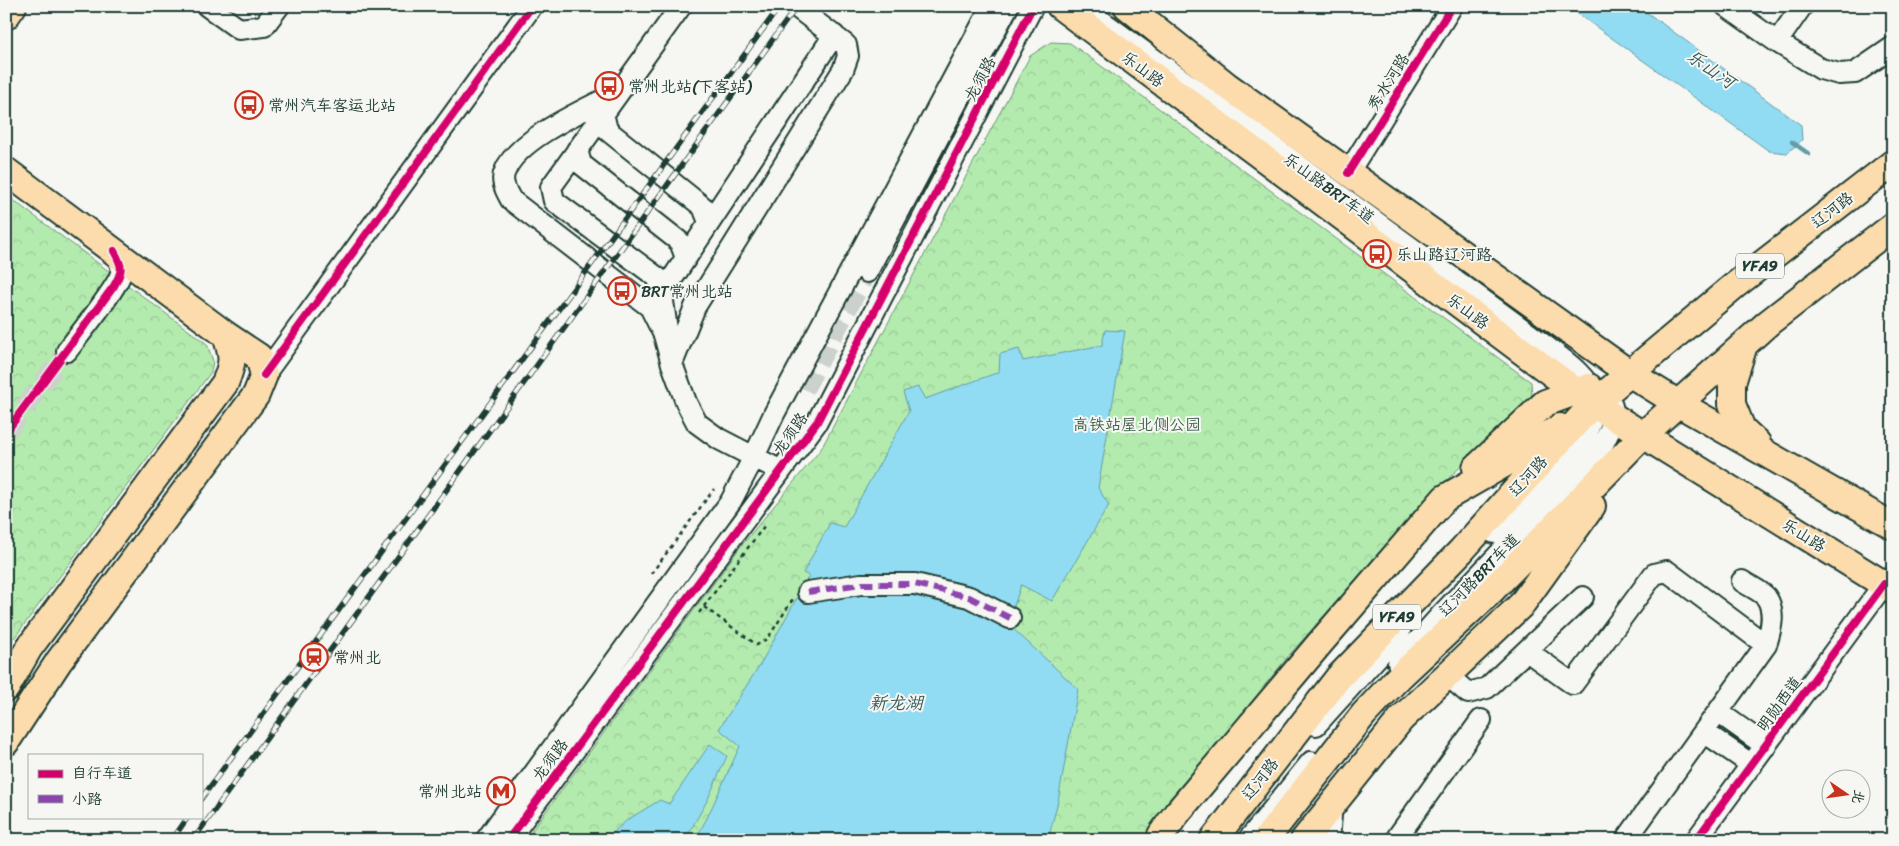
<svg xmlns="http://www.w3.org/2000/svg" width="1899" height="846" font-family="Sriracha,'LXGW WenKai TC',sans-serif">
	<defs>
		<pattern id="park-crowns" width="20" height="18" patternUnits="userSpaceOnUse" patternTransform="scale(1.25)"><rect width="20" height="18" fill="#b3ebae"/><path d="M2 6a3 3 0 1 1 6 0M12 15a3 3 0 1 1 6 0" fill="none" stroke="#9aca96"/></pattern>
	</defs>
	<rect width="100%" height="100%" fill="#f6f6f2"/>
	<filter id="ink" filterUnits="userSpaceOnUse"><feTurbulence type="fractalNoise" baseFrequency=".02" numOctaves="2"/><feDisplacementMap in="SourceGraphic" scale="10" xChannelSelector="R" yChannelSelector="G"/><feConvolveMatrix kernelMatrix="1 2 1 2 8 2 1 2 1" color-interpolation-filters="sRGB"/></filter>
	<g filter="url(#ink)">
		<!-- park -->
		<path fill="url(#park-crowns)" stroke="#699471" d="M1051,42L1070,43L1531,382L1532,397L1448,479L1290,654L1157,819L1148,840H525L741,546L821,449L1030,56Z
			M6,195L207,344L213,361L211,372L15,637L6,642Z"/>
		<!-- water -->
		<path fill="#91dcf2" stroke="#639ca6" d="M1567,6H1638L1801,125L1802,140L1787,153L1769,151Z
			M1105,330L1125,331L1098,488L1109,505L1052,601L1021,585L1008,624L1078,689L1058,801L1048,840H695L707,818L740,746L719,729L761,663L809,576L803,573L830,523L844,527L909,411L903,392L918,387L925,399L999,372L1000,354L1019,349L1023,361L1102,345Z
			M710,744L727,756L707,801L685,840H605L627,820L660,800L669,804Z"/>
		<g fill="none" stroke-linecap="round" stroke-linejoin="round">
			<!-- stream -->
			<path stroke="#639ca6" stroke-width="4.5" d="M1792,142L1809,154"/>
			<!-- minor-tunnel -->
			<path stroke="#cbd1cc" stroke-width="20" stroke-dasharray="20 10" stroke-linecap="butt" d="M804,389L867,272
				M6,432L67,351"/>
			<defs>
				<path id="minor" d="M207,6L239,29L264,26L279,6
					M1726,6L1777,42L1821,69L1839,74L1855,73L1893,47
					M1081,8L1106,24L1547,347C1563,360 1586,374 1593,395C1597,408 1590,425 1585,437L1494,533
					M1777,42L1802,6
					M617,93C586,109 518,138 505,171C500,181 506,191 511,200L650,307L664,335L672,364L686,402L697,423L719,439L781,471
					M603,113L607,130L703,207L709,222
					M577,150L581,164L680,242L686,258L662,294
					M1348,173L1452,6
					M686,258L834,35
					M867,272L1008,6
					M667,330L662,294L658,278L554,201L551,187L681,6
					M67,351C78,336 118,287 121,273C123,265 117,257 114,251
					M672,364L695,307L843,70L848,56L846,45L795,6
					M264,375L532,6
					M808,592L861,584H915L969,597L1010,618
					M1527,651L1573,684L1654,574L1667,571L1766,645
					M1398,663L1441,615L1602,446C1609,433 1617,418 1611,403
					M1447,675L1468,693L1487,688L1583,597
					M1718,712L1766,746
					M1316,725L1400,632
					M1704,732L1752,765
					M486,840L731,501L754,457L774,414L992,6
					M508,840L817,422L1033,6
					M1248,840L1311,762
					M1329,840L1332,803
					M1400,840L1398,836L1481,720
					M1626,840L1766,645C1771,630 1776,611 1766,597C1761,591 1749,586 1742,581
					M1696,840L1884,584"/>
				<path id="major" d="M1060,6L1593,404L1893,590
					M1127,6L1226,85L1629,373L1679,404L1893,526
					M6,16L13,6
					M6,171L226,335L259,357L264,375L256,395L59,661L6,742
					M1744,345L1732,383V404L1742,429L1757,443
					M1476,468L1545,403L1589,387
					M6,688L29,648L225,383C234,361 233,357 226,335
					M1161,840V835L1177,813L1320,643L1445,498L1511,460L1560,427
					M1213,840L1339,677L1461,551L1593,404L1734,286L1893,163
					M1265,840L1364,714L1399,677L1491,591L1643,435L1768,323L1893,226
					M1304,840L1401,719L1521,605L1592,506"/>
			</defs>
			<!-- minor casing -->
			<use href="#minor" stroke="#1f3d34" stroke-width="24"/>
			<!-- major casing -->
			<use href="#major" stroke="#1f3d34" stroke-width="30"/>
			<!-- path -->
			<path stroke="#1f3d34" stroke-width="2.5" stroke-dasharray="4 4" stroke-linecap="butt" d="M651,574L714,489
				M704,607L757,645L768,638L793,599
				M699,613L765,525L763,524"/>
			<!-- minor -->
			<use href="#minor" stroke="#f6f6f2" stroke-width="20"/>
			<!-- major -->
			<use href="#major" stroke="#fcdcac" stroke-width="26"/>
			<defs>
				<path id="rail" d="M201,799L780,6
					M172,840L188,817
					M193,840L797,6"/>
			</defs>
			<!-- rail casing -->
			<use href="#rail" stroke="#1f3d34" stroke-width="5.5"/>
			<!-- rail -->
			<use href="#rail" stroke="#f6f6f2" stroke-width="4" stroke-dasharray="11" stroke-linecap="butt"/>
			<!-- quiet -->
			<path stroke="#8e44ad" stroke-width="6" stroke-dasharray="12 6" stroke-linecap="butt" d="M808,592L861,584H915L969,597L1010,618"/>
			<defs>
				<path id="cycleway" d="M1348,173L1452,6
					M264,375L532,6
					M6,432L114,286C123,270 123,267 114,251
					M508,840L817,422L1033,6
					M1696,840L1884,584"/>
			</defs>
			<!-- cycleway casing -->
			<use href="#cycleway" stroke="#f6f6f2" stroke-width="11"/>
			<!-- cycleway -->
			<use href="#cycleway" stroke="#d6006c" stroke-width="8"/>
		</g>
	</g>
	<!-- icons -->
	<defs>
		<symbol id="bus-ring" viewBox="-11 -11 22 22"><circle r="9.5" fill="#f6f6f2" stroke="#c8321e" stroke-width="1.5"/><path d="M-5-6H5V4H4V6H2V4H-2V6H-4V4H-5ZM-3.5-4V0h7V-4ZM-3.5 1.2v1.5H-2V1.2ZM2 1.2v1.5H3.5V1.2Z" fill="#c8321e"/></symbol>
		<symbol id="station-ring" viewBox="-11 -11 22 22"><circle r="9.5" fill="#f6f6f2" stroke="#c8321e" stroke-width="1.5"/><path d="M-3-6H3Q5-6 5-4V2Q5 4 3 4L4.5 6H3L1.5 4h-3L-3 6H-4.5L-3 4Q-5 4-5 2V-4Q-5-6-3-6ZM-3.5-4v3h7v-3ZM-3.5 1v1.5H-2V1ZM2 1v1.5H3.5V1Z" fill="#c8321e"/></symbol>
		<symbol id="metro-ring" viewBox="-11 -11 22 22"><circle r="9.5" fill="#f6f6f2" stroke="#c8321e" stroke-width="1.5"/><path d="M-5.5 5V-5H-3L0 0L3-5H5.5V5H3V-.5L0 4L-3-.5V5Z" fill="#c8321e"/></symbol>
	</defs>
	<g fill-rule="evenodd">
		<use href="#bus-ring" x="593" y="70" width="32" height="32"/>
		<use href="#bus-ring" x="233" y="89" width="32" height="32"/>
		<use href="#bus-ring" x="1361" y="238" width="32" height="32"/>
		<use href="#bus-ring" x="606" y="275" width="32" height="32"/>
		<use href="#station-ring" x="298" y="641" width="32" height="32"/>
		<use href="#metro-ring" x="485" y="775" width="32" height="32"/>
	</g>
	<g text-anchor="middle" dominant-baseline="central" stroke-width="4" stroke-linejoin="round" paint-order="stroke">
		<!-- shield labels -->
		<g fill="#f6f6f2" stroke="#60746d" stroke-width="1">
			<rect x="1736" y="253.5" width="48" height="25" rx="4"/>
			<rect x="1373" y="604.5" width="48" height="25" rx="4"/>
		</g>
		<g font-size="15" font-weight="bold" fill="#1f3d34">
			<text x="1760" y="266">YFA9</text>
			<text x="1397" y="617">YFA9</text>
		</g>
		<!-- street labels -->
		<g font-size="16" fill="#1f3d34" stroke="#f6f6f2">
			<text transform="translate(1143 69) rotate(37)">乐山路</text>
			<text transform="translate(980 79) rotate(-62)">龙须路</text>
			<text transform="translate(1388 82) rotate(-58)">秀水河路</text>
			<text transform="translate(1329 188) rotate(36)">乐山路BRT车道</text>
			<text transform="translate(1832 210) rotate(-38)">辽河路</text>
			<text transform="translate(1468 311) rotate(37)">乐山路</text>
			<text transform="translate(790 434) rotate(-55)">龙须路</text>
			<text transform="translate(1528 476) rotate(-48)">辽河路</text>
			<text transform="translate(1804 535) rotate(32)">乐山路</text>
			<text transform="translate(1479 575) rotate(-46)">辽河路BRT车道</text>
			<text transform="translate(1779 704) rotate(-54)">明勋西道</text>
			<text transform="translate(550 760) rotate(-54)">龙须路</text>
			<text transform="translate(1260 779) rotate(-52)">辽河路</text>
		</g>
		<!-- poi labels -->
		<g font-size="16" fill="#1f3d34" stroke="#f6f6f2" text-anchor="start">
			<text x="628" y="86">常州北站(下客站)</text>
			<text x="268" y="105">常州汽车客运北站</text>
			<text x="1396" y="254">乐山路辽河路</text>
			<text x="641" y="291">BRT常州北站</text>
			<text x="333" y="657">常州北</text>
			<text x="482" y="791" text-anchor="end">常州北站</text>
		</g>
		<!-- park labels -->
		<g font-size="16" fill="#3d604c" stroke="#f6f6f2">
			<text x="1137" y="424">高铁站屋北侧公园</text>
		</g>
		<!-- water labels -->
		<g font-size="18" font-style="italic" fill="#365d5a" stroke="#f6f6f2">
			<text transform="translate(1711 69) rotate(35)">乐山河</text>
			<text x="896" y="703">新龙湖</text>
		</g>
	</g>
	<!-- margin -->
	<rect width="1899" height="846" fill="none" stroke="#f6f6f2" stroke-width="25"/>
	<rect x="12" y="12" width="1874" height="821" fill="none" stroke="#1f3d34" stroke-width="2" filter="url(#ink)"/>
	<!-- legend -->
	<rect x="28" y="754" width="175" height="65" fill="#f6f6f2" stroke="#a0aca6"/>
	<rect x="38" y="770" width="25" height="8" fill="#d6006c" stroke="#a0aca6"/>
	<text x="72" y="778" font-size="15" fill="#1f3d34">自行车道</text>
	<rect x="38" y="795" width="25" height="8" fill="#8e44ad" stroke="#a0aca6"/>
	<text x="72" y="804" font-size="15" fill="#1f3d34">小路</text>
	<!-- north arrow -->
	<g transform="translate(1846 794) rotate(103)"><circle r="24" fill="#f6f6f2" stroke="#a0aca6"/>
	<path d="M0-4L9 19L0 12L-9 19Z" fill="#c8321e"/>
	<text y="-8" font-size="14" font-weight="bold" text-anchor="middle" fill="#1f3d34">北</text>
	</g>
</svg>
